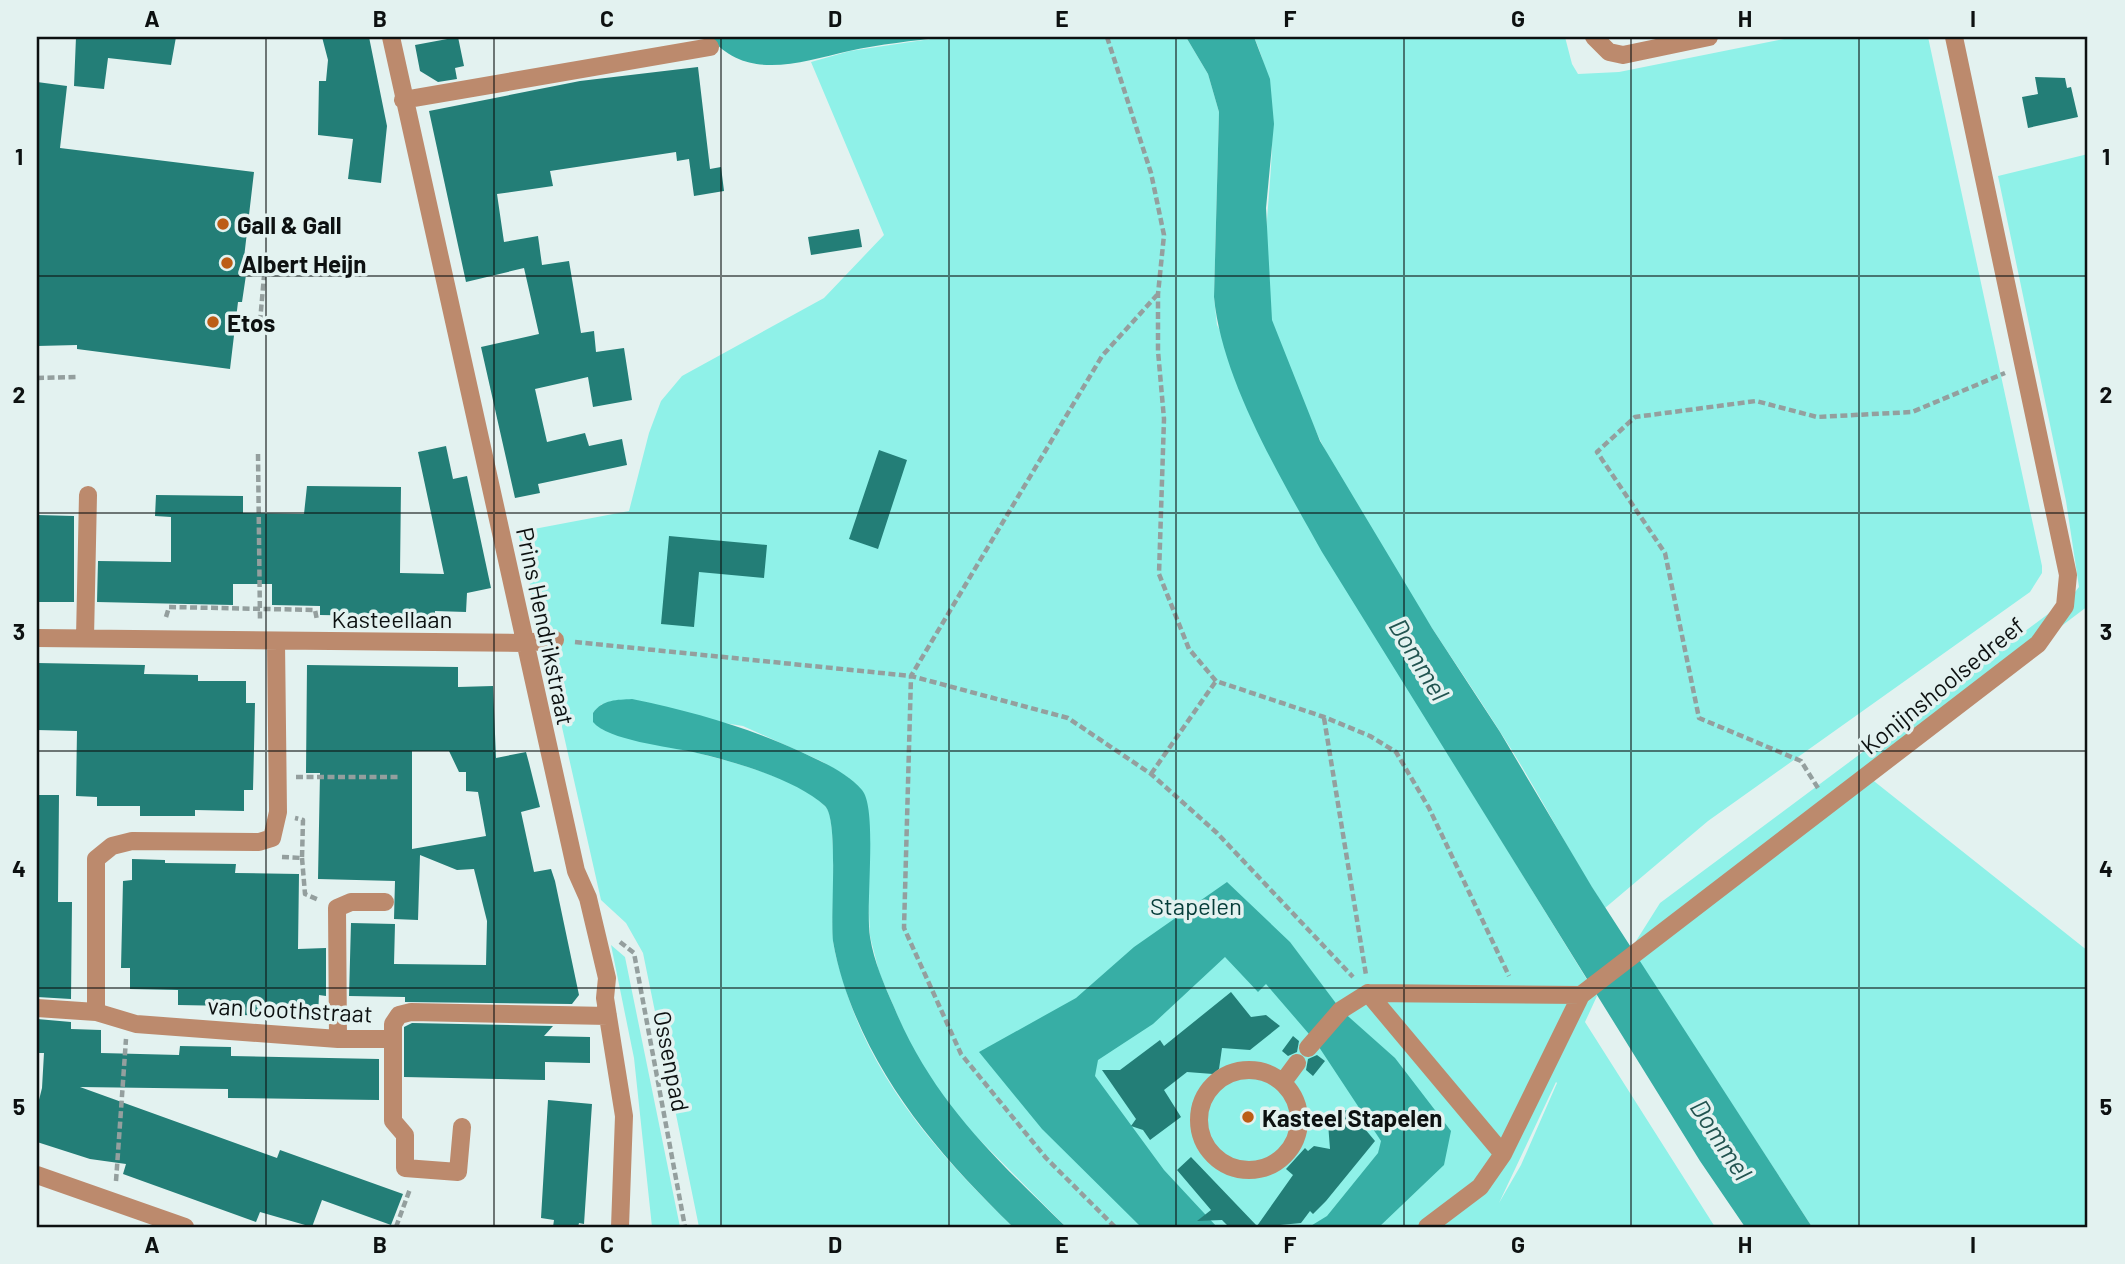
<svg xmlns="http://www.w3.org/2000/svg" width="2125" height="1264" font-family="Barlow,sans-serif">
	<rect width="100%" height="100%" fill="#e3f2f0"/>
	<!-- green -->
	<path fill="#8ff1e8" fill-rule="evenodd" d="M944,37H1186L1208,74L1219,112L1214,297L1217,325L1401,677L1597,996L1585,1022L1715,1227H1066L962,1122L930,1080L910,1045L879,972L870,936L868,891L849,778L821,761L743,726L602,704L593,713L602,729C657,747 788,765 826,807C838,820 831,915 833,939C834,952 839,967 843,980C871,1080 940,1156 1013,1227H699L643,953L626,923L601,900L518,532L629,511L649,433L661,401L682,376L824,298L884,235L811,62L850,51ZM1557,1083L1521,1165L1499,1203L1556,1082Z
		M1254,37H1565L1572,64L1578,74L1619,72L1794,37H1928L2042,566V573L2030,592L1708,821L1605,908C1567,850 1537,788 1499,730C1426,615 1336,497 1290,369C1284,353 1275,336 1271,319C1251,224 1295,127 1254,37Z
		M2088,154V606L1865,774L2088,951V1227H1812L1631,949L1660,903L2071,597L2079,587L2066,501L1998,176Z
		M611,945L625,957L680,1227H652L634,1058Z"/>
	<!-- water -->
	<path fill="#37aea5" d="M710,37H944C913,41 880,44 849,51C800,62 747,82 710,37Z
		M1186,37H1254L1270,79L1274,124L1266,208L1272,320L1320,441L1432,628L1500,732L1592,887L1812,1227H1745L1700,1161L1322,552C1281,478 1222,381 1214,297L1219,112L1208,74Z
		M632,699C694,712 741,725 799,751C820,761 847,772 862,790C878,809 865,905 870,937C874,962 884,984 894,1007C933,1101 994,1157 1066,1227H1013C940,1156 875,1081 843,982C839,969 835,954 833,941C830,915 839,819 825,806C796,779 732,761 693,752C670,747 607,740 593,722V713C603,699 617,700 632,699Z
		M1227,882L1290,942L1341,1010L1395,1058L1451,1131L1444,1165L1379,1227H1309L1327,1216L1378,1153L1381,1141L1315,1041L1266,984L1258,992L1225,957L1153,1024L1098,1060L1095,1076L1164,1170L1217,1227H1141L1042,1129L979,1052L1076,998L1134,947Z"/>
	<!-- building -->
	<path fill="#237e77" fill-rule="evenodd" d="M76,37H176L171,65L108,58L104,89L74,86Z
		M322,37H369L387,126L381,183L348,179L353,139L318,135L319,81H326L328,60Z
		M458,37L464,66L455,68L457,79L438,82L420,71L415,45Z
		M698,67L710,169L721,167L724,191L694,196L689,159L677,161L676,152L550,171L553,186L497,194L504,242L538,236L542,265L569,261L581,333L594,331L596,352L624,348L632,400L593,407L588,377L535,389L547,442L585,433L589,446L622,439L627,465L538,484L540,493L515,498L481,347L539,334L524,268L466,282L429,111L580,81Z
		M2035,77L2065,78L2067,88L2071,87L2078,117L2028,128L2022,97L2038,94Z
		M37,82L67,86L60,148L254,172L242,275H246L242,302H238L230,369L77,349V345L37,346Z
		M859,229L862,247L811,255L808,237Z
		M446,446L453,479L467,476L491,588L467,593L466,612L435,611V617L320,615V606L272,605V584H233V605L97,602L98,561L171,562V517L155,516L156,495L243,496V513L304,514L307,486L401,487L400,573L444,574L418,452Z
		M879,450L907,460L878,549L849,539Z
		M37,515L74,516V602H37Z
		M669,536L767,545L764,578L699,572L694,627L661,624Z
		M37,663L145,665L144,674L198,675V681H246V703H255L254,749L253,790H244V811L195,810V816H140V806H97V797L76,796L77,731L37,730Z
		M307,665L458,667V687L493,686L496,758L526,752L529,763L540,807L521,812L534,872L551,869L555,881L579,995L572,1004L405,1002V997L349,996L351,923L395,924L394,964L486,965L487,921L474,869L457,870L420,855L418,920L394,919L395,881L318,879L320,773H306ZM412,751H449L459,772H466V791L478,792L486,836L412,849Z
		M37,795H59L58,902H72L71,999L37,997Z
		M132,859L165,860V863L236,864L235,873L299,874L298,949L326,948V996L319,995L318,1016L231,1015V1006L178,1005V990L130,989V968H121L122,925L123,881L132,880Z
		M1231,992L1251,1017L1266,1015L1280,1026L1250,1050L1222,1048L1219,1069L1213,1074L1187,1072L1164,1090L1181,1117L1150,1140L1143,1130L1131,1126L1136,1119L1102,1070H1120L1160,1040L1164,1046Z
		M37,1019L71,1022V1029L101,1030V1053L179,1055L180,1046L231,1047V1056L379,1059V1100L228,1098V1089L80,1087L277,1158L280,1150L403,1194L391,1225L322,1200L312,1227L260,1212L256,1222L123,1174L126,1164L90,1159L37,1142V1108L42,1088L44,1053H37Z
		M412,1023L553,1026L544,1036L590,1037V1063L545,1062V1080L404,1077V1027Z
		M1293,1036L1299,1041L1297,1052L1288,1056L1282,1051Z
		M1317,1055L1325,1061L1313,1076L1306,1070L1308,1059Z
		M548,1100L592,1104L584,1224L579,1223L578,1227H553L554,1220L541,1218Z
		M1349,1110L1375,1141L1326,1201L1313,1214L1310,1211L1301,1223L1259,1227H1229L1222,1220L1197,1221L1211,1210L1177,1170L1191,1157L1257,1226L1293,1175L1286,1169L1305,1148L1308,1151L1314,1146L1330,1149L1328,1123L1339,1111Z"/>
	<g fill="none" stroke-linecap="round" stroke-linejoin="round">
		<!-- path -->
		<path stroke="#949f9e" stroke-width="4.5" stroke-dasharray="7 3.5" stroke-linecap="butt" d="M1107,37L1151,173L1164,235L1158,294V351L1164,419L1159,574L1189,649L1216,681L1324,717L1370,736L1396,752L1429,808L1509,976
			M260,322L266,253
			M37,378L78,377
			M258,454L260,620
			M166,617L169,607L315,610L317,620
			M575,642L911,676L1068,718L1151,774L1217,833L1353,977
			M1324,718L1366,975
			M1151,774L1216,681
			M296,777H400
			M1818,788L1801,761L1699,718L1665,553L1597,452L1635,417L1756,401L1817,417L1912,412L2005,373
			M282,857L302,858L303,820L295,818
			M302,858L305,894L319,900
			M620,942L634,953L685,1227
			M116,1181L126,1039
			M396,1227L410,1189
			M1115,1227L1046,1158L961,1054L904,928L911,676L1102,356L1157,295"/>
		<!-- minor -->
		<path stroke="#bc8a6d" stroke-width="18" d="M391,37L576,871L588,898L607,978L605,998L624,1116L620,1227
			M1594,37L1609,52L1623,55L1709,37
			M403,100L710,47
			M37,638L523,643L555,640
			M85,638L88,495
			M1368,993L1581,995
			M1368,993L1503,1154
			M37,1008L96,1012L136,1024L338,1039H392
			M96,1012V859L112,846L132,841L259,842L272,838L278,812L276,642
			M338,1039L337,908L351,902H385
			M1308,1048L1341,1010L1368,993
			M1199 1120a50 50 0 1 1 100 0a50 50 0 1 1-100 0Z
			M1283,1082L1297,1063
			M462,1127L458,1172L405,1168V1135L393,1121V1024L399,1015L411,1012L608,1016
			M37,1175L185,1227
			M1427,1227L1480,1187L1503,1154L1581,995L2038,644L2065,606L2068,575L1954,37"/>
	</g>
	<!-- grid -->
	<path fill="none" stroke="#0d1111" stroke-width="2" stroke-opacity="0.55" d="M266,37V1227M494,37V1227M721,37V1227M949,37V1227M1176,37V1227M1404,37V1227M1631,37V1227M1859,37V1227M37,276H2088M37,513H2088M37,751H2088M37,988H2088"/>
	<!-- markers -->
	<g fill="#bc5d16" stroke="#e3f2f0" stroke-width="2.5">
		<circle cx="223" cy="224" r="7"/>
		<circle cx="227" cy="263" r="7"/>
		<circle cx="213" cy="322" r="7"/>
		<circle cx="1248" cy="1117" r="7"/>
	</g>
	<g text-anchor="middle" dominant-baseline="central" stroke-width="7" stroke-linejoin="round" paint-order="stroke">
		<!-- poi labels -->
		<g font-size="24" font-weight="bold" fill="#0d1111" stroke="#e3f2f0" text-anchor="start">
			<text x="237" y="224">Gall &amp; Gall</text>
			<text x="241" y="263">Albert Heijn</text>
			<text x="227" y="322">Etos</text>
			<text x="1262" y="1117">Kasteel Stapelen</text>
		</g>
		<!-- street labels -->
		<g font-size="24" fill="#0d1111" stroke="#e3f2f0">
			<text x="392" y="618">Kasteellaan</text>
			<text transform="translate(546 626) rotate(78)">Prins Hendrikstraat</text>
			<text transform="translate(1942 685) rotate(-39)">Konijnshoolsedreef</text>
			<text transform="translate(290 1009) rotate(3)">van Coothstraat</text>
			<text transform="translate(672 1061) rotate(79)">Ossenpad</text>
		</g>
		<!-- park labels -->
		<g font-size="24" fill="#063d39" stroke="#e3f2f0">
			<text x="1196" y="905">Stapelen</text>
		</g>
		<!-- water labels -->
		<g font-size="26" font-style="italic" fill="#225450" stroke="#e3f2f0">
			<text transform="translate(1420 659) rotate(59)">Dommel</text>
			<text transform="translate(1722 1139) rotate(57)">Dommel</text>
		</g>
	</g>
	<!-- border -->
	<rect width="2125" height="1264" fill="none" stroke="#e3f2f0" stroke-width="77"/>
	<rect x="38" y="38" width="2048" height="1188" fill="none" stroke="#0d1111" stroke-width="2.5"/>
	<g font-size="23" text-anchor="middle" font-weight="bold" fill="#0d1111">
		<text x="152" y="27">A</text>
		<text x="380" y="27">B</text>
		<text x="607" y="27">C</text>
		<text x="835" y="27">D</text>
		<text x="1062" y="27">E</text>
		<text x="1290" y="27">F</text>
		<text x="1518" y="27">G</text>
		<text x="1745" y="27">H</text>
		<text x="1973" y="27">I</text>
		<text x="19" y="165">1</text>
		<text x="2106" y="165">1</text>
		<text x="19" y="403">2</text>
		<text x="2106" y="403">2</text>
		<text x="19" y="640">3</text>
		<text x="2106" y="640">3</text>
		<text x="19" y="877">4</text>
		<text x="2106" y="877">4</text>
		<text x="19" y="1115">5</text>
		<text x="2106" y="1115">5</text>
		<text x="152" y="1253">A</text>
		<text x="380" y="1253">B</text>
		<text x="607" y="1253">C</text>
		<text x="835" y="1253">D</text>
		<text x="1062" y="1253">E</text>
		<text x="1290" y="1253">F</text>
		<text x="1518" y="1253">G</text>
		<text x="1745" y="1253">H</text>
		<text x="1973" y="1253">I</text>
	</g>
</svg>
